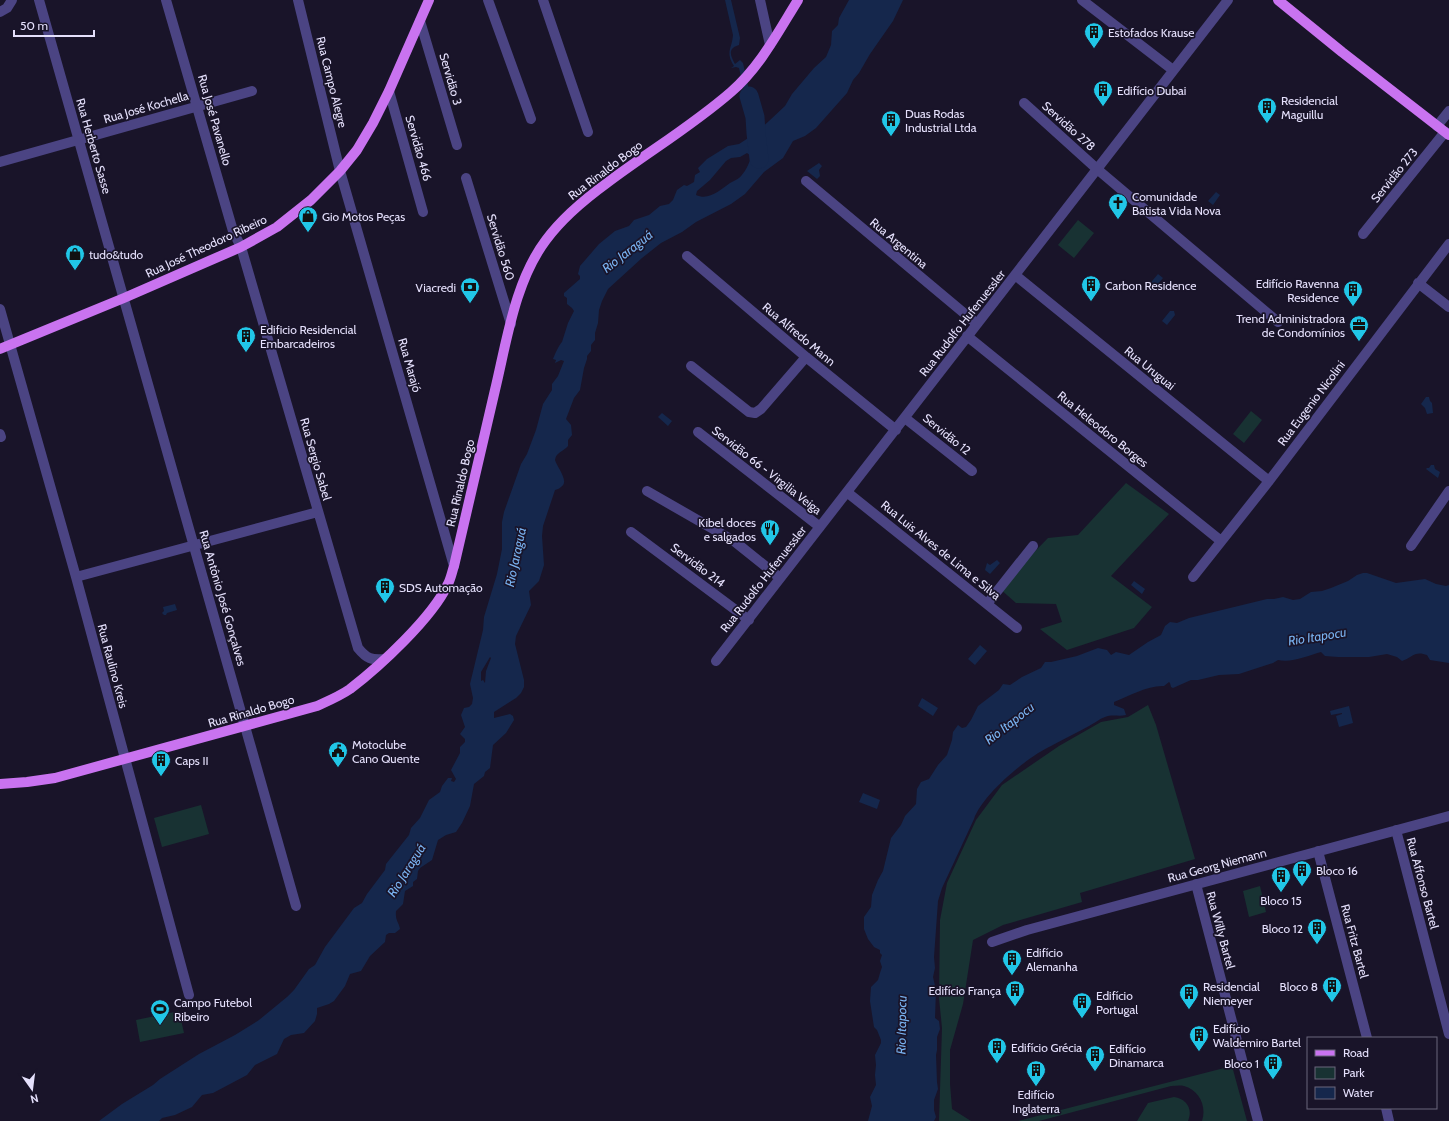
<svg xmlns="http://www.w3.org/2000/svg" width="1449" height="1121" font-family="Cabin,sans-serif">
	<rect width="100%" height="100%" fill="#191429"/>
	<!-- green -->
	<path fill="#183233" d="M1078,220L1094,233L1074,258L1058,245Z
		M1251,411L1262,420L1244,443L1233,434Z
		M1126,483L1169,514L1111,576L1152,607L1134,628L1067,650L1040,629L1062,622L1056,604L1016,603L999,588L1048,538L1078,535Z
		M1148,705L1156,725L1195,859L1080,893L1082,902L1003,925L973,940L963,1004L950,1050V1084L952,1109L971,1121H939L942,1028L939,998L940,920L947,883L976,820L1002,785L1059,746L1101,722L1128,717Z
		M201,805L209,834L162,847L154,818Z
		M1260,886L1266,912L1249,917L1243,891Z
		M179,1011L184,1033L140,1042L136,1020Z
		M1232,1066L1247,1121H1202C1207,1106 1199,1090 1184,1086C1180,1085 1175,1086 1171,1086L1039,1121H1018Z
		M1174,1097C1187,1099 1193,1109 1188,1121H1137L1148,1103Z"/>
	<!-- water -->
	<path fill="#15274c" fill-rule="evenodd" d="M725,0H731L740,38L739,45C737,46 735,46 733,48C728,52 733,60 735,64L740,60L743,63L750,95L746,98L739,68L736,67L731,68L734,66C725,52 732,49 733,35Z
		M849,0H903L893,21L870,54L859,73L853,80L847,93L816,128L805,136L793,141L783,158L764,172L745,194L731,204L696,222L682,232L661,243L642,258L608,289L602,301L599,310L598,323L595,333V340L591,345V351L587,356V359L584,368L580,390L574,398L566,419L571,425L572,435L568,440V446C563,452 556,452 555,460C557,467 570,482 561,487C559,489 557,489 555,490L543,526L542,536L544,565L539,581L529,591L531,605L516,636L515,644L524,680V687L521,693L516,698L494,712V718L510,714L513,716L514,720L506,733L493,745L490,768L485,772L484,776L474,784L470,806L462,823L456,832L446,835L438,840L432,860L420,868L418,871L417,879L413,882V886L405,891L403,904L396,911C395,921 399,922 400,929L395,933H389L386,935L385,942L370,956L361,971L350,974L345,986L334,1001L329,1004L317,1008V1014L315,1021L304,1033L291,1035L284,1039L277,1054L255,1065L247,1075L213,1093L202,1095L192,1107L175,1115L162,1118L159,1121H99L122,1104L153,1085L160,1079L199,1054L235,1035L259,1020L287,997L294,990L309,969L315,965L325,947L354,908L362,903L367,894L385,870L386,864L409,835L411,828L420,818L429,800L440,792L442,786L448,778H452L451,781L454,782L456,779L451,770L460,753V747L465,742V739L460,734L465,727L461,715L464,708L469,707L472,704L473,698L470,684L483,630L484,617L497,574L502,549V522L504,512L521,464L527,454L536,430L543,404L552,390V384L558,376L564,361L561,360L555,363L556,360L553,359C554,356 560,343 562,342L568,323L574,311L572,308L567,304V298L564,296V293L580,279V276L578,274L580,266L599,244L615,231L629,226L634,220L649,215L660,206L669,204L673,200L677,190L684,185L687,186L694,182L695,175L700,172L698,168L707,159L728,146L739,144L756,133L785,106L792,94L814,68L826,57L831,45L832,31L838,25L839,18ZM747,153L751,156C750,163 744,174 739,178C737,180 733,181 730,183C720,190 709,201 696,195L697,191L710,180L726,161L731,158L740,157ZM490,657L491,658L486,671L485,683L483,680L481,681V672Z
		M819,163L822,166L819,170L820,176L817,179L807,171Z
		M1216,192L1220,195L1213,205L1208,201Z
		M1158,274L1163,278L1152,291L1147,287Z
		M1170,311H1174L1175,315L1167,325L1162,321Z
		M1426,397H1429L1430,401L1432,403L1433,413L1427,414L1425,408L1421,404Z
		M662,413L672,421L668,426L658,417Z
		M1431,465H1434L1435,469L1440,472L1438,478L1426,469L1427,468H1429Z
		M997,560L1000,563L990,574L985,570L987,563L990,565Z
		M1363,573H1367L1396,583L1425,579L1436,584L1446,586L1449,585V663L1430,660L1427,655C1415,650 1411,658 1402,661L1397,657L1387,654L1369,657H1338L1325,656L1321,652C1307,656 1292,663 1278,660L1273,663L1239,674L1219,675L1198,680H1191L1173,688L1171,687L1170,683L1169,682L1164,686C1149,685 1128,696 1114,702V705L1124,709L1126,715C1119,717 1112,714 1105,717C1099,719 1095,723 1089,726C1077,733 1063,739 1051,746C1027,757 982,795 974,819L942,888L938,901L934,957L935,968L933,977L936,990L935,1018L939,1021L940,1029L937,1037V1050L936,1055L937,1082L938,1089L934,1100V1110L936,1117L934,1121H868L872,1106L870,1097L876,1085L875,1075L876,1065L875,1055L881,1043V1040L877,1030L874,1027L870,1001L871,987L878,980L880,973L882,967L880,961L882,955L880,953V950L874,947L868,939L864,929V917L871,907L872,895L878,880L883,871L891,838L901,825L905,816L916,804L917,789L921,782L929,779L938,765L947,755L952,740L953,732L958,725L962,728L966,727L971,720L978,706L999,690L1003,684L1010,685L1022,677L1041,668L1045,662H1051L1077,656L1098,648L1107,650L1111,655L1116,652L1129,655L1148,642L1161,635L1165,626L1170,622L1177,623L1189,618L1267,599H1274L1283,597L1293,600L1300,599L1311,592L1322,591L1331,588L1348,581L1357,575Z
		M1134,581L1145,589L1142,594L1131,585Z
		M175,604L177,610L167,613L166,615H164L162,613L164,611L163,607Z
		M980,645L987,651L975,665L968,659Z
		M922,698L938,708L933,716L918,706Z
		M1349,706L1353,723L1339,727L1336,716L1342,714V713L1331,715L1330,711Z
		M863,793L880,800L877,809L859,802Z"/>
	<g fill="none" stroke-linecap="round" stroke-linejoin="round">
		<!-- river -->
		<path stroke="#15274c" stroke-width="19" d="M749,96L755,117L756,133L759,159"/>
		<!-- minor -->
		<path stroke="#4b4483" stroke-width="10" d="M39,0L296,906
			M166,0L233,231L241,247L358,648C367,659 371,660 385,659
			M298,0L340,171L454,566
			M488,0L531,119
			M543,0L588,132
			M760,0L770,45
			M1082,0L1173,70
			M0,12L7,8L12,0
			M420,21L457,145
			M389,91L423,212
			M1024,103L1097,169L1278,322
			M1437,126L1449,111
			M0,162L252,91
			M466,178L511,324
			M806,181L977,324
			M1363,234L1445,132
			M687,256L806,357L896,430
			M1015,275L1269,481
			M1418,283L1449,307
			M0,309L76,577L189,995
			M967,336L1221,541
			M691,366L749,412L755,413L761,409L806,357
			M905,418L972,471
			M698,432L820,527
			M0,434L1,437
			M647,491L734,541L780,578
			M848,493L1017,628
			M631,532L749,620
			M1411,546L1449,491
			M76,577L318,512
			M1193,577L1269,481L1449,244
			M987,604L1033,546
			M716,661L1228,0
			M1396,830L1449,1034
			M1318,851L1367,1038
			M1196,884L1258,1121
			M992,942L1027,930L1449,816
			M1386,1108L1389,1121"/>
		<!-- major -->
		<path stroke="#c973f0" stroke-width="10" d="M1278,0L1342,52L1449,135
			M0,349L124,298L241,247L277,227L311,200L340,171L357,150L373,123L389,91L429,0
			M0,784L27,782L55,778L317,706C328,701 340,696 350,689C380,666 432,618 448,584C451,578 452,572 454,566C468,508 481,449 495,390C507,340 515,281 546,240C563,217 585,199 607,183C648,152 692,126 731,92C760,67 778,32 798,0"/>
	</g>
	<!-- icons -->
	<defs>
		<symbol id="building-pin" viewBox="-11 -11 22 30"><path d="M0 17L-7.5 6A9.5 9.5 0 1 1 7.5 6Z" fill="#21c6e7" stroke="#191429"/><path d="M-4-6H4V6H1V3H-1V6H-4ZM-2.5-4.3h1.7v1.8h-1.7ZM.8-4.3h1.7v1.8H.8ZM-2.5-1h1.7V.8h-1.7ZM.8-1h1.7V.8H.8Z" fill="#111"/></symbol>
		<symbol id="church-pin" viewBox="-11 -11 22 30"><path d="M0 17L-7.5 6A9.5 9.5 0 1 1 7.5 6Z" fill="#21c6e7" stroke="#191429"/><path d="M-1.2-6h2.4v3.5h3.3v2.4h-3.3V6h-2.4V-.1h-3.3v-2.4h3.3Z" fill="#111"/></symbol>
		<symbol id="shop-pin" viewBox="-11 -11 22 30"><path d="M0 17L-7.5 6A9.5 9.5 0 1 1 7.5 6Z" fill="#21c6e7" stroke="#191429"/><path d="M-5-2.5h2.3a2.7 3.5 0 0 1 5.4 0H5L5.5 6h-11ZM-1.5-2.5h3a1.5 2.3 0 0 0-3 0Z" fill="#111"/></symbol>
		<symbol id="bank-pin" viewBox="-11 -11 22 30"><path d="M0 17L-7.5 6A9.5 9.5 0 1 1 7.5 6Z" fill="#21c6e7" stroke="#191429"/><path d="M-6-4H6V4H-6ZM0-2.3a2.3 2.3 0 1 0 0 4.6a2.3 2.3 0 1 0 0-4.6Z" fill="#111"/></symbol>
		<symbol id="office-pin" viewBox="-11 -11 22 30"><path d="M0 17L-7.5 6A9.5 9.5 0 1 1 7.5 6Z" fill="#21c6e7" stroke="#191429"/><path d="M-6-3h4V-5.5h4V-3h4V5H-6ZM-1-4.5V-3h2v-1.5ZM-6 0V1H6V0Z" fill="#111"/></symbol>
		<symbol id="restaurant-pin" viewBox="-11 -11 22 30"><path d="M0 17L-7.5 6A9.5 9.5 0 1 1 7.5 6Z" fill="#21c6e7" stroke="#191429"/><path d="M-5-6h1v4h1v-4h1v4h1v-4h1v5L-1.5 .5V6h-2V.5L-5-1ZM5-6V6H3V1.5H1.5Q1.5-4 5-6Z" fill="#111"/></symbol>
		<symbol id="civic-pin" viewBox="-11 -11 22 30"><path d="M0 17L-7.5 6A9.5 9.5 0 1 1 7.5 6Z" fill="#21c6e7" stroke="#191429"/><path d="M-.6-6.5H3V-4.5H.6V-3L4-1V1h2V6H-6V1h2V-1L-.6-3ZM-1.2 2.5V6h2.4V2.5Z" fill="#111"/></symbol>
		<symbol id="stadium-pin" viewBox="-11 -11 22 30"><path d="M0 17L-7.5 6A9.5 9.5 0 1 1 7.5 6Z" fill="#21c6e7" stroke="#191429"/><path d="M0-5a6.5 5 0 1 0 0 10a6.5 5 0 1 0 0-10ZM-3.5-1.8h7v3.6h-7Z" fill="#111"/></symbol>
	</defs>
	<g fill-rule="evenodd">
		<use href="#building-pin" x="1083" y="21" width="22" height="30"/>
		<use href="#building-pin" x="1092" y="79" width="22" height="30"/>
		<use href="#building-pin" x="1256" y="96" width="22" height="30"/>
		<use href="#building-pin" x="880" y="109" width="22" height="30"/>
		<use href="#church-pin" x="1107" y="192" width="22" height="30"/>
		<use href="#shop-pin" x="297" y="205" width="22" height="30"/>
		<use href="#shop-pin" x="64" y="243" width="22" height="30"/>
		<use href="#building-pin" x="1080" y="274" width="22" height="30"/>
		<use href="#bank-pin" x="459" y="276" width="22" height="30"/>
		<use href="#building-pin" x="1342" y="279" width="22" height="30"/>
		<use href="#office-pin" x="1348" y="314" width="22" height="30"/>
		<use href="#building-pin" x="235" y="325" width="22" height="30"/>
		<use href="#restaurant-pin" x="759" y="518" width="22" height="30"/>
		<use href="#building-pin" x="374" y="576" width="22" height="30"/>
		<use href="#civic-pin" x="327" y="740" width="22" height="30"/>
		<use href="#building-pin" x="150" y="749" width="22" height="30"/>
		<use href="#building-pin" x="1291" y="859" width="22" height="30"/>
		<use href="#building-pin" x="1270" y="865" width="22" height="30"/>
		<use href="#building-pin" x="1306" y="917" width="22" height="30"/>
		<use href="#building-pin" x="1001" y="948" width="22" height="30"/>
		<use href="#building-pin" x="1321" y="975" width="22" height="30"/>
		<use href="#building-pin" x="1004" y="979" width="22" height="30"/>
		<use href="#building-pin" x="1178" y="982" width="22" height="30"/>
		<use href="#building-pin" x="1071" y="991" width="22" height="30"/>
		<use href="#stadium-pin" x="149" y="998" width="22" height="30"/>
		<use href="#building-pin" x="1188" y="1024" width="22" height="30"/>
		<use href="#building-pin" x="986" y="1036" width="22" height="30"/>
		<use href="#building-pin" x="1084" y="1044" width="22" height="30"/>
		<use href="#building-pin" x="1262" y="1052" width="22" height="30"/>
		<use href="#building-pin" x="1025" y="1059" width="22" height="30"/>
	</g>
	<g text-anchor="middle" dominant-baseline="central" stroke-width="3.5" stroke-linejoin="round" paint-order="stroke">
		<!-- poi labels -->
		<g font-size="12" fill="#e5e0fc" stroke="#191429" text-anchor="start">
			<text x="1108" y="32">Estofados Krause</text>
			<text x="1117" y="90">Edifício Dubai</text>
			<text x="1281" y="100">Residencial<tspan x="1281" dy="14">Maguillu</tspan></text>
			<text x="905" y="113">Duas Rodas<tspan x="905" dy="14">Industrial Ltda</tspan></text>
			<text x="1132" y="196">Comunidade<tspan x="1132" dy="14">Batista Vida Nova</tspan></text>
			<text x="322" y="216">Gio Motos Peças</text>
			<text x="89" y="254">tudo&amp;tudo</text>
			<text x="1339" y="283" text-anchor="end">Edifício Ravenna<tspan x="1339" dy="14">Residence</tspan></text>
			<text x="1105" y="285">Carbon Residence</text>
			<text x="456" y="287" text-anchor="end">Viacredi</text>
			<text x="1345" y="318" text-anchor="end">Trend Administradora<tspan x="1345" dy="14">de Condomínios</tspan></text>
			<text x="260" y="329">Edificio Residencial<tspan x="260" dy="14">Embarcadeiros</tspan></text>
			<text x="756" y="522" text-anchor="end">Kibel doces<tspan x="756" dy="14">e salgados</tspan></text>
			<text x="399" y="587">SDS Automação</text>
			<text x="352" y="744">Motoclube<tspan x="352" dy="14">Cano Quente</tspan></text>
			<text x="175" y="760">Caps II</text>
			<text x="1316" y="870">Bloco 16</text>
			<text x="1281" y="900" text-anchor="middle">Bloco 15</text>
			<text x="1303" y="928" text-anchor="end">Bloco 12</text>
			<text x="1026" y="952">Edifício<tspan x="1026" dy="14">Alemanha</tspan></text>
			<text x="1203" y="986">Residencial<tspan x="1203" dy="14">Niemeyer</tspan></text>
			<text x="1318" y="986" text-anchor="end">Bloco 8</text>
			<text x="1001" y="990" text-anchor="end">Edifício França</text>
			<text x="1096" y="995">Edifício<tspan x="1096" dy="14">Portugal</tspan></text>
			<text x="174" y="1002">Campo Futebol<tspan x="174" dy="14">Ribeiro</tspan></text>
			<text x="1213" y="1028">Edifício<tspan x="1213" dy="14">Waldemiro Bartel</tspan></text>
			<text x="1011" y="1047">Edifício Grécia</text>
			<text x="1109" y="1048">Edifício<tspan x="1109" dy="14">Dinamarca</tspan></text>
			<text x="1259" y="1063" text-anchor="end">Bloco 1</text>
			<text x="1036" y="1094" text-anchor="middle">Edifício<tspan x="1036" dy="14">Inglaterra</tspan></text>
		</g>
		<!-- street labels -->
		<g font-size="12" fill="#e5e0fc" stroke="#191429">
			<text transform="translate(451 79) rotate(74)">Servidão 3</text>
			<text transform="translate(332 82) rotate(76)">Rua Campo Alegre</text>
			<text transform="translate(146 107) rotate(-16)">Rua José Kochella</text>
			<text transform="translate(215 120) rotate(74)">Rua José Pavanello</text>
			<text transform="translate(1069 126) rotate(42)">Servidão 278</text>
			<text transform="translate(94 146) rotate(74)">Rua Herberto Sasse</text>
			<text transform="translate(419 148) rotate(74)">Servidão 466</text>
			<text transform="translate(605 170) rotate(-37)">Rua Rinaldo Bogo</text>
			<text transform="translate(1394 175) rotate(-51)">Servidão 273</text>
			<text transform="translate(899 243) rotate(40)">Rua Argentina</text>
			<text transform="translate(206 246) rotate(-25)">Rua José Theodoro Ribeiro</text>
			<text transform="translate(501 247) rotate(73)">Servidão 560</text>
			<text transform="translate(962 323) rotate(-52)">Rua Rudolfo Hufenuessler</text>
			<text transform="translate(799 334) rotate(40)">Rua Alfredo Mann</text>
			<text transform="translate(410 365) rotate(74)">Rua Marajó</text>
			<text transform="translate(1150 368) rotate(39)">Rua Uruguai</text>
			<text transform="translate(1311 403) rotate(-53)">Rua Eugenio Nicolini</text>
			<text transform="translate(1103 429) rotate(39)">Rua Heleodoro Borges</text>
			<text transform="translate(947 434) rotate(39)">Servidão 12</text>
			<text transform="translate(316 459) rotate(74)">Rua Sergio Sabel</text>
			<text transform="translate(767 470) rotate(38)">Servidão 66 - Virgilia Veiga</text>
			<text transform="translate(460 483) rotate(-77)">Rua Rinaldo Bogo</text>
			<text transform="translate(941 550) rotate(39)">Rua Luis Alves de Lima e Silva</text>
			<text transform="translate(698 565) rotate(37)">Servidão 214</text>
			<text transform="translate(763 579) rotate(-52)">Rua Rudolfo Hufenuessler</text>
			<text transform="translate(223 598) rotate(74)">Rua Antônio José Gonçalves</text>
			<text transform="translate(113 666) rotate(75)">Rua Raulino Kreis</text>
			<text transform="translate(251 711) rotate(-16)">Rua Rinaldo Bogo</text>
			<text transform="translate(1217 865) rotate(-15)">Rua Georg Niemann</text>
			<text transform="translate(1423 883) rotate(75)">Rua Affonso Bartel</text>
			<text transform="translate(1221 930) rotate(75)">Rua Willy Bartel</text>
			<text transform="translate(1355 941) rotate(75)">Rua Fritz Bartel</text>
		</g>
		<!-- water labels -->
		<g font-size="13" font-style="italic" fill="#79b2f0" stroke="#191429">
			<text transform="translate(627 251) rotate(-38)">Rio Jaraguá</text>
			<text transform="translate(515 557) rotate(-78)">Rio Jaraguá</text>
			<text transform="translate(1317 636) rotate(-9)">Rio Itapocu</text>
			<text transform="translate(1009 723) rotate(-38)">Rio Itapocu</text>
			<text transform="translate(406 870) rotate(-58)">Rio Jaraguá</text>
			<text transform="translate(901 1025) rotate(-89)">Rio Itapocu</text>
		</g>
	</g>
	<!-- legend -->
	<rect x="1307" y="1037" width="130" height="72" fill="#191429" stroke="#6b667d"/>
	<rect x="1315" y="1050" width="20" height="6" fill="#c973f0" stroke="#6b667d"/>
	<text x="1343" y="1057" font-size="12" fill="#e5e0fc">Road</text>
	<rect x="1315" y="1067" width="20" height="12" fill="#183233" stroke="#6b667d"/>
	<text x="1343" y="1077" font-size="12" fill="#e5e0fc">Park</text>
	<rect x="1315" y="1087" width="20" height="12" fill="#15274c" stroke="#6b667d"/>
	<text x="1343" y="1097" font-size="12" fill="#e5e0fc">Water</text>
	<!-- north arrow -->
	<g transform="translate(32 1089) rotate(166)" stroke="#191429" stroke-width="3" paint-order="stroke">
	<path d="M0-3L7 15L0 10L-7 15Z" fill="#e5e0fc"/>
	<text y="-6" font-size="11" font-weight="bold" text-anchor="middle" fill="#e5e0fc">N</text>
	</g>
	<!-- scale -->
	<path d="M14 30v6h80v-6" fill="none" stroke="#e5e0fc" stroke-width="2"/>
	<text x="20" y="30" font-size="12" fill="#e5e0fc" stroke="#191429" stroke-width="3" paint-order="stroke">50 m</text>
</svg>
